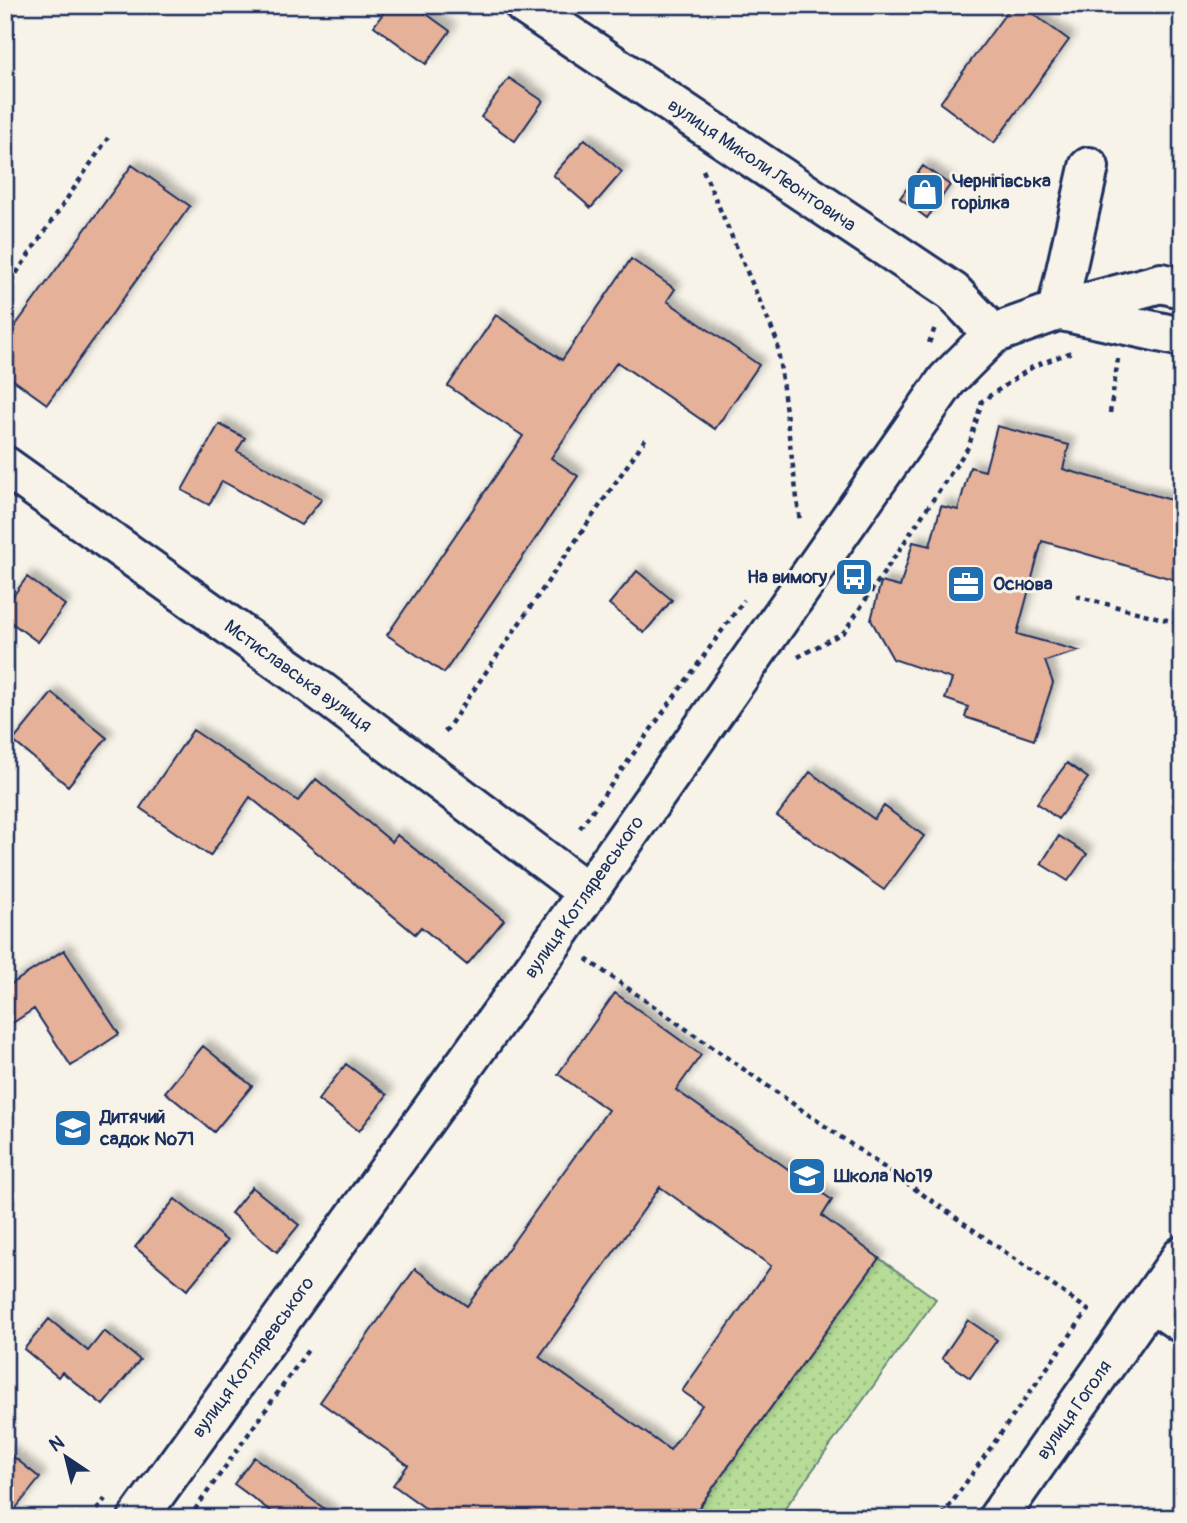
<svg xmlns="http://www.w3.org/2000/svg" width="1187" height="1523" font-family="Pangolin,sans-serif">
	<defs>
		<pattern id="grass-dots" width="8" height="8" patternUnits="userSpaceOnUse" patternTransform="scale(1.75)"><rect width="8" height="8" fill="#b6dc97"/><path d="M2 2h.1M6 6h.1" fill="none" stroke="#9cbd85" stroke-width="1.8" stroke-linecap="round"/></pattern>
		<filter id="shadow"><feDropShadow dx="6" dy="-6" stdDeviation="3.5" flood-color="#0004"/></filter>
	</defs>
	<rect width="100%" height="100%" fill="#f7f3e8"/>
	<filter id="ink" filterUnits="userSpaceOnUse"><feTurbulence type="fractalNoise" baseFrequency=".0143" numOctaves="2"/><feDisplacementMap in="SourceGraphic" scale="14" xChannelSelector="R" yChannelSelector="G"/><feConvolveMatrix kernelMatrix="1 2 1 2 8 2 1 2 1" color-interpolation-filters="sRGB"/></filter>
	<g filter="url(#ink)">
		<!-- grass -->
		<path fill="url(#grass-dots)" stroke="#68867a" stroke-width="2" d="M879,1258L936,1299L778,1518H691Z"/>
		<!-- building -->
		<path fill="#e5b198" stroke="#1b2f5e" stroke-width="2" fill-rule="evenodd" filter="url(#shadow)" d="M389,5H414L450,31L426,64L374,26Z
			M1012,5H1021L1069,40L994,143L940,103Z
			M509,78L543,101L515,141L481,117Z
			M585,139L622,172L591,208L553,175Z
			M132,165L190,206L47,404L5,374V340Z
			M923,166L950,185L927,218L900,198Z
			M631,259L675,289L667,301L759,365L715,429L617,362L551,458L578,476L444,673L387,635L523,436L448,386L496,315L562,360Z
			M219,424L245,438L237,451L322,499L301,525L222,481L209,505L182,490Z
			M997,426L1069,445L1063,469L1182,503V582L1042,541L1017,634L1079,651L1045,661L1053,683L1034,740L965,717L968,707L945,699L952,679L893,659L871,620L881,582L900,587L913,542L930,546L941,506L958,510L970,467L985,471Z
			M637,571L672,600L644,633L609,604Z
			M27,577L65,605L38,642L5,618V607Z
			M52,693L107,738L68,786L13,741Z
			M193,730L298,801L316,779L392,842L397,835L504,920L467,965L421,927L415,934L250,797L210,856L140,808Z
			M1067,763L1088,778L1058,819L1037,803Z
			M810,772L874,819L884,806L924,836L884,890L777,816Z
			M1059,836L1087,854L1068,881L1041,864Z
			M64,950L119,1034L71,1066L34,1009L5,1028V988Z
			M615,993L701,1055L676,1090L832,1200L822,1216L879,1258L691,1518H439L393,1485L408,1465L320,1402L415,1269L467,1306L608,1110L558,1074ZM660,1187L771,1266L682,1391L702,1405L670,1450L539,1357Z
			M203,1046L252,1086L214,1132L165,1092Z
			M346,1064L387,1095L359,1131L318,1100Z
			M252,1187L299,1225L277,1252L231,1213Z
			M175,1199L227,1241L187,1290L135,1247Z
			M49,1319L88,1351L104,1331L140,1360L103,1405L62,1372L58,1377L24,1349Z
			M968,1320L997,1340L970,1378L942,1358Z
			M5,1450L40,1478L8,1518H5Z
			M254,1457L337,1518H280L234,1484Z"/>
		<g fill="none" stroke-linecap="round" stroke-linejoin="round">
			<defs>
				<path id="minor" d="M524,5L953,292L993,334
					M1057,311L1089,167
					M1066,312L1182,337
					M5,466L303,678L587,892
					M1150,1301L1182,1323
					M138,1518L555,939L947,380L993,334L1057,311L1161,283L1182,288
					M998,1518L1182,1256"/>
			</defs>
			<!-- minor casing -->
			<use href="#minor" stroke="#1b2f5e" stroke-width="44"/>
			<!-- path -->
			<path stroke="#1b2f5e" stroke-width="4.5" stroke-dasharray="5 5" stroke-linecap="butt" d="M703,170L777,341L800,522
				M5,290L108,138
				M929,343L936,325
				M1110,413L1118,359
				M1076,596L1182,624
				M798,657L844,632L969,446L982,401L1034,366L1074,351
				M445,732L648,435
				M580,828L744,600
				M586,959L1088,1310L941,1518
				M91,1518L105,1499
				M189,1518L308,1350"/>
			<!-- minor -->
			<use href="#minor" stroke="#f7f3e8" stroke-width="38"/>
		</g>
	</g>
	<!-- icons -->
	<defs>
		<symbol id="shop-square" viewBox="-11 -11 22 22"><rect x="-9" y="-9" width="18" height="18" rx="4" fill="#1f6fb2" stroke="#f7f3e8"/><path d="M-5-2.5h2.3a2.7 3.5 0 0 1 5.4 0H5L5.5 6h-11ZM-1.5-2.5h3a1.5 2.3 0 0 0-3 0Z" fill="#fff"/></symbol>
		<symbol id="bus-square" viewBox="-11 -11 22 22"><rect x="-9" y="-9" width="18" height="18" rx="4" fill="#1f6fb2" stroke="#f7f3e8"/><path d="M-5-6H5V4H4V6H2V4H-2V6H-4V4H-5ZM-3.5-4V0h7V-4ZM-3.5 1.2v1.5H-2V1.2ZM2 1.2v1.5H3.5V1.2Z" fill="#fff"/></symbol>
		<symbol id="office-square" viewBox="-11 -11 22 22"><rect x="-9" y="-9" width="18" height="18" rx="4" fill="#1f6fb2" stroke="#f7f3e8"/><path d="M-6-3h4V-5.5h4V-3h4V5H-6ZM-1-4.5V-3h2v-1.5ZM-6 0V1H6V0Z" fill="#fff"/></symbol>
		<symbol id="school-square" viewBox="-11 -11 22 22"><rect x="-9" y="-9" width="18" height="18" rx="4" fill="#1f6fb2" stroke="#f7f3e8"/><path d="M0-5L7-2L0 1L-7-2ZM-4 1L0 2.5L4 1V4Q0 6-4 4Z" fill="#fff"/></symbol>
	</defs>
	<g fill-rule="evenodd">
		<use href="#shop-square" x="903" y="170" width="44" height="44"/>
		<use href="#bus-square" x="832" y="555" width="44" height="44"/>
		<use href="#office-square" x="944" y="562" width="44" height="44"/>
		<use href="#school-square" x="51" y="1106" width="44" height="44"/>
		<use href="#school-square" x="785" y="1154" width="44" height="44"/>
	</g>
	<g text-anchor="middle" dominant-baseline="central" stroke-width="6" stroke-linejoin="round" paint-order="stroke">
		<!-- street labels -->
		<g font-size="19" fill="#1b2f5e" stroke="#f7f3e8">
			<text transform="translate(762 165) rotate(34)">вулиця Миколи Леонтовича</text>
			<text transform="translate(298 676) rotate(36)">Мстиславська вулиця</text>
			<text transform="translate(584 897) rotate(-55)">вулиця Котляревського</text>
			<text transform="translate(253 1357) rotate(-54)">вулиця Котляревського</text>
			<text transform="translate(1074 1410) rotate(-55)">вулиця Гоголя</text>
		</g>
		<!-- poi labels -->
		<g font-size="19" font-weight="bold" fill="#1b2f5e" stroke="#f7f3e8" text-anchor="start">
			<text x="952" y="181">Чернігівська<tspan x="952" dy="22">горілка</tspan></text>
			<text x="827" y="577" text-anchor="end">На вимогу</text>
			<text x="993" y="584">Основа</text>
			<text x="100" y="1117">Дитячий<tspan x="100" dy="22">садок №71</tspan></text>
			<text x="834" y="1176">Школа №19</text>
		</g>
	</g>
	<!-- margin -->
	<rect width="1187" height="1523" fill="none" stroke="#f7f3e8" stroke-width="28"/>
	<rect x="14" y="14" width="1159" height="1495" fill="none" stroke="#1b2f5e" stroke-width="2.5" filter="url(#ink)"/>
	<!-- north arrow -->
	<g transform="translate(66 1457) rotate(325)" stroke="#f7f3e8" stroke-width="5" paint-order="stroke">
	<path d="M0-5L12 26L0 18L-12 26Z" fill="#1b2f5e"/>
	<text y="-10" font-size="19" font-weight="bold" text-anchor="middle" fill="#1b2f5e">N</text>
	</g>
</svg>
